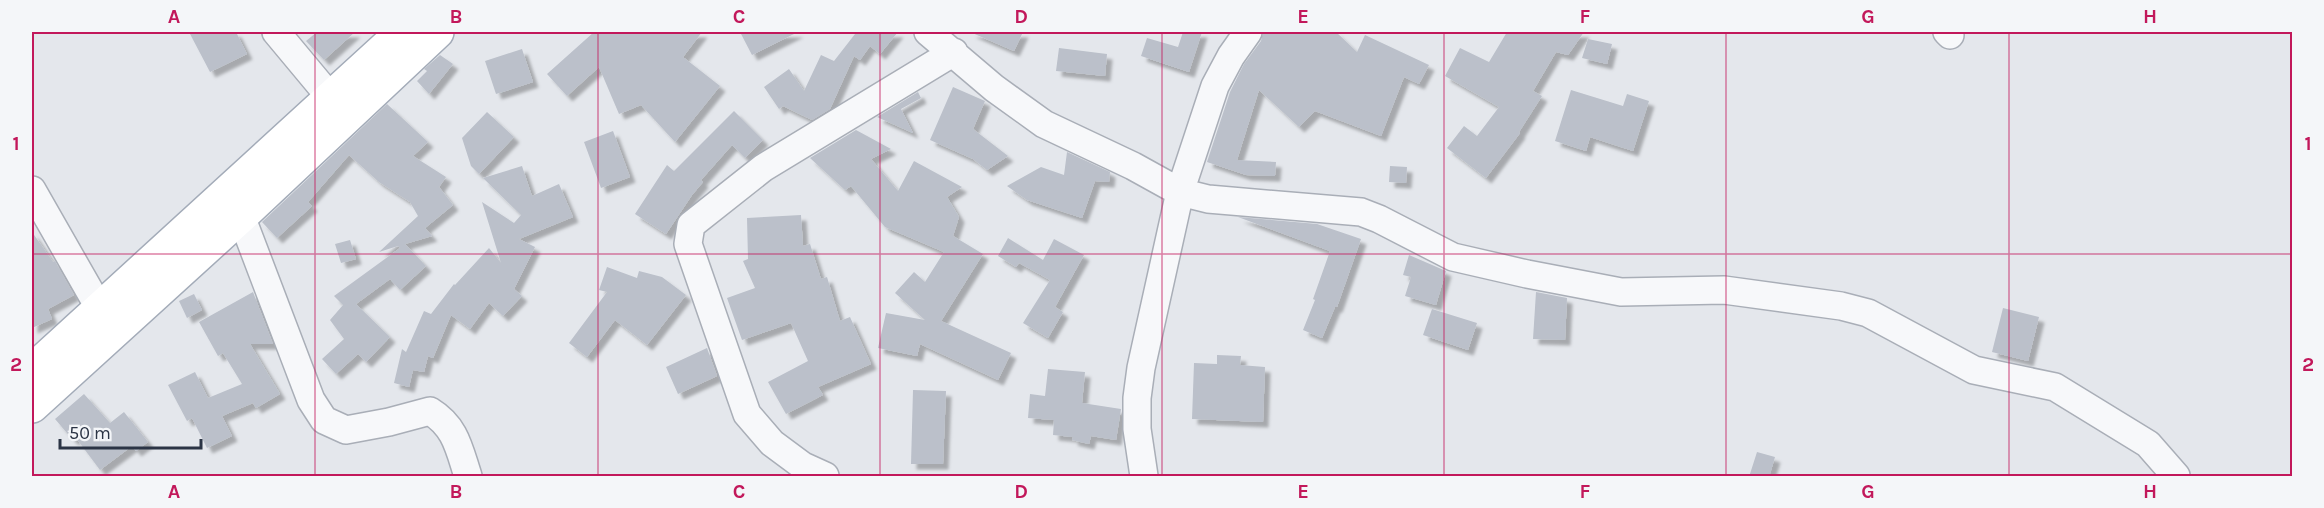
<svg xmlns="http://www.w3.org/2000/svg" width="2324" height="508" font-family="Karla,sans-serif">
	<defs>
		<filter id="shadow"><feDropShadow dx="5.5" dy="5.5" stdDeviation="1.5" flood-color="#0004"/></filter>
	</defs>
	<rect width="100%" height="100%" fill="#e4e7ec"/>
	<!-- building -->
	<path fill="#bbc0ca" filter="url(#shadow)" d="M189,32H236L247,54L210,72Z
		M317,32H355L324,60L306,41Z
		M594,32H702L683,57L720,86L675,142L641,105L619,114L599,67L567,96L547,74Z
		M740,32H798L752,55Z
		M851,32H898L880,54L870,46L860,60L854,56L830,109L812,120L783,106L779,109L764,87L789,69L804,91L821,55L834,61L855,34Z
		M970,32H1023L1014,51Z
		M1183,32H1202L1189,72L1141,56L1147,38L1178,47Z
		M1263,32H1336L1357,52L1365,35L1429,65L1419,84L1404,77L1381,136L1315,111L1299,127L1259,90L1237,160L1276,162L1275,176L1246,175L1207,162L1230,92L1244,64L1261,41Z
		M1507,32H1584L1568,55L1556,52L1533,91L1542,96L1519,132L1520,133L1486,178L1447,148L1464,126L1477,136L1499,107L1445,76L1460,48L1489,62Z
		M1588,39L1612,44L1607,64L1582,58Z
		M1059,48L1107,54L1105,76L1056,71Z
		M522,49L533,82L496,94L485,61Z
		M440,55L453,64L429,94L417,81L427,71L424,69Z
		M953,87L985,101L973,129L1008,156L987,170L973,159L930,140Z
		M1571,90L1623,106L1627,94L1649,101L1633,151L1590,137L1586,151L1555,141Z
		M918,92L921,98L901,109L913,133L877,117Z
		M387,104L428,142L413,156L446,177L439,187L453,205L425,228L432,236L405,244L426,266L400,290L390,279L356,304L390,337L366,362L358,354L336,374L322,359L344,339L330,320L343,305L334,296L400,248L398,246L379,252L418,216L410,202L379,182L349,155L308,202L312,206L277,238L262,222Z
		M734,111L763,140L745,158L732,145L701,180L703,182L692,195L666,234L635,214L667,165L674,171Z
		M487,112L514,137L479,174L471,166L462,138Z
		M856,130L891,149L871,159L898,191L914,161L962,187L947,197L959,217L953,236L983,254L941,321L1011,353L998,380L920,344L917,356L878,348L886,313L925,320L895,293L914,272L925,282L944,252L885,227L851,186L845,190L810,158Z
		M613,131L630,177L601,188L584,142Z
		M1067,152L1110,172L1109,182L1095,181L1082,218L1027,200L1007,186L1041,167L1064,175Z
		M522,166L532,196L559,184L573,217L519,239L535,247L514,289L522,296L503,316L489,303L470,329L451,315L433,358L428,356L424,372L413,370L409,387L394,383L402,349L406,352L424,311L431,314L454,284L455,285L489,248L501,263L482,202L514,223L521,215L483,178Z
		M1390,166L1407,167L1406,183L1389,182Z
		M801,215L803,246L810,244L821,279L827,277L840,321L850,317L871,364L818,387L823,395L786,414L768,382L808,361L791,323L742,340L727,298L755,288L743,261L748,259L747,218Z
		M1238,217L1317,224L1361,239L1337,307H1335L1322,338L1303,330L1315,300L1313,299L1330,251Z
		M32,232L53,262L55,261L74,295L48,309L52,319L32,328Z
		M1008,238L1043,260L1054,239L1084,255L1055,307L1063,312L1048,338L1023,323L1050,280L1019,263L1016,267L998,256Z
		M350,240L356,259L341,263L335,244Z
		M1409,255L1446,271L1436,305L1405,296L1411,277L1403,275Z
		M607,267L637,278L639,271L662,277L686,295L647,345L615,320L587,357L569,343L607,292L599,290Z
		M253,292L273,344H250L280,394L256,408L253,403L222,416L232,436L207,448L192,418L187,421L168,385L195,372L208,398L242,384L223,353L218,356L199,322Z
		M1536,292L1567,298L1565,340L1533,339Z
		M194,294L202,310L187,318L179,301Z
		M2003,308L2039,317L2028,361L1992,352Z
		M1432,309L1477,323L1468,350L1423,335Z
		M707,348L717,376L678,394L666,367Z
		M1217,355L1241,356L1240,365L1265,367L1263,422L1192,419L1194,363L1217,364Z
		M1048,369L1085,372L1082,403L1121,409L1116,440L1091,436L1089,444L1072,440L1073,437L1053,435L1054,420L1028,418L1030,394L1045,396Z
		M913,390L946,391L943,464H911Z
		M84,394L110,423L124,412L148,442L136,451L132,446L100,470L76,438L73,440L55,419Z
		M1757,452L1775,457L1769,477H1749Z"/>
	<g fill="none" stroke-linecap="round" stroke-linejoin="round">
		<defs>
			<path id="minor" d="M276,32L331,98
				M928,32L994,88L1044,124L1133,166L1180,192L1208,199L1361,212L1379,219L1453,257L1527,274L1621,292L1724,290L1841,306L1868,313L1974,370L2055,387L2148,444L2176,476
				M1947,32L1950,35
				M32,190L100,309
				M241,216L311,400L324,420L346,430L389,422L430,411C456,427 459,449 468,476
				M825,476L803,466L772,443L747,414L688,244L691,225L763,168L954,52
				M1144,476L1137,429V398L1141,368L1180,192L1215,86L1231,56L1248,32"/>
			<path id="major" d="M32,371L403,32
				M32,406L241,216L437,32"/>
		</defs>
		<!-- minor casing -->
		<use href="#minor" stroke="#a9aeb7" stroke-width="30"/>
		<!-- major casing -->
		<use href="#major" stroke="#a3abb8" stroke-width="36"/>
		<!-- minor -->
		<use href="#minor" stroke="#f7f8fa" stroke-width="27"/>
		<!-- major -->
		<use href="#major" stroke="#fff" stroke-width="33"/>
	</g>
	<!-- grid -->
	<path fill="none" stroke="#c2185b" stroke-width="1.5" stroke-opacity="0.55" d="M315,32V476M598,32V476M880,32V476M1162,32V476M1444,32V476M1726,32V476M2009,32V476M32,254H2292"/>
	<!-- border -->
	<rect width="2324" height="508" fill="none" stroke="#f4f6f9" stroke-width="66"/>
	<!-- scale -->
	<path d="M60 439v9h141v-9" fill="none" stroke="#2b3445" stroke-width="3"/>
	<text x="69" y="439" font-size="18" fill="#2b3445" stroke="#f4f6f9" stroke-width="4.5" paint-order="stroke">50 m</text>
	<rect x="33" y="33" width="2258" height="442" fill="none" stroke="#c2185b" stroke-width="2"/>
	<g font-size="20" text-anchor="middle" font-weight="bold" fill="#c2185b">
		<text x="174" y="23">A</text>
		<text x="456" y="23">B</text>
		<text x="739" y="23">C</text>
		<text x="1021" y="23">D</text>
		<text x="1303" y="23">E</text>
		<text x="1585" y="23">F</text>
		<text x="1868" y="23">G</text>
		<text x="2150" y="23">H</text>
		<text x="16" y="150">1</text>
		<text x="2308" y="150">1</text>
		<text x="16" y="371">2</text>
		<text x="2308" y="371">2</text>
		<text x="174" y="498">A</text>
		<text x="456" y="498">B</text>
		<text x="739" y="498">C</text>
		<text x="1021" y="498">D</text>
		<text x="1303" y="498">E</text>
		<text x="1585" y="498">F</text>
		<text x="1868" y="498">G</text>
		<text x="2150" y="498">H</text>
	</g>
</svg>
